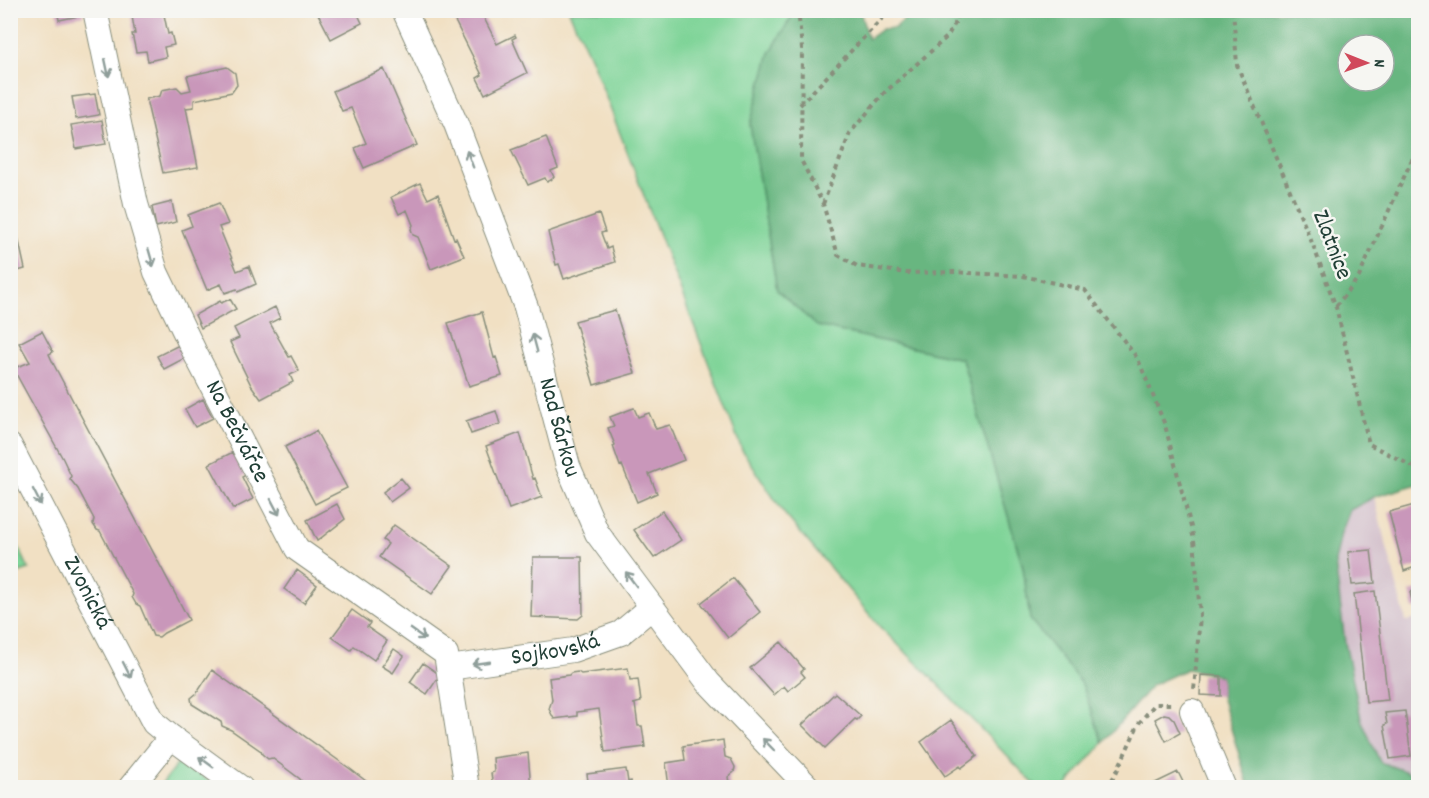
<svg xmlns="http://www.w3.org/2000/svg" width="1429" height="798" font-family="Dekko,sans-serif">
	<rect width="100%" height="100%" fill="#f6f6f2"/>
	<filter id="ink" filterUnits="userSpaceOnUse"><feTurbulence type="fractalNoise" baseFrequency=".0167" numOctaves="2"/><feDisplacementMap in="SourceGraphic" scale="12" xChannelSelector="R" yChannelSelector="G"/><feConvolveMatrix kernelMatrix="1 2 1 2 8 2 1 2 1" color-interpolation-filters="sRGB"/></filter>
	<filter id="wash" filterUnits="userSpaceOnUse"><feTurbulence type="fractalNoise" baseFrequency=".008" numOctaves="4" result="noise"/><feDisplacementMap in="SourceGraphic" scale="24" xChannelSelector="R" yChannelSelector="G"/><feGaussianBlur stdDeviation="1.35" result="paint"/><feColorMatrix in="noise" values="0 0 0 0 0 0 0 0 0 0 0 0 0 0 0 0 0 1.4 0 .05"/><feComposite in="paint" operator="in"/></filter>
	<g filter="url(#wash)">
		<rect width="100%" height="100%" fill="#f1e0c3"/>
		<!-- industrial -->
		<path fill="#d1bdc9" d="M1374,497L1406,621L1418,619V776L1380,762L1361,719L1345,643L1335,562L1341,533L1350,510Z"/>
		<!-- green -->
		<path fill="#7fd498" stroke="#4f8866" stroke-width="1.5" d="M569,11H795L770,53L750,124L777,290L818,326L962,359L1023,567L1030,619L1082,684L1103,743L1065,787H1037L930,676L880,627L783,512L742,450L592,61Z
			M11,531L29,569L11,575H10Z
			M180,761L218,787H159Z"/>
		<!-- forest -->
		<path fill="#67b680" stroke="#437a5a" stroke-width="1.5" fill-rule="evenodd" d="M795,11H860L868,39L882,29L895,28L913,11H1418V484L1374,497L1350,510L1341,533L1335,562L1345,643L1361,719L1380,762L1418,776V787H1249L1221,696V676L1187,669L1152,685L1103,743L1082,684L1030,619L1023,567L962,359L817,326L777,290L750,124L770,53ZM1348,45H1384V81H1348Z"/>
		<g id="blocks">
			<!-- building -->
			<path fill="#c997ba" d="M57,10H83L84,15L59,20Z
				M131,10H163L168,34L171,33L174,45L164,47L166,57L148,61L146,51L136,52L132,34H135Z
				M316,10H356L362,23L331,39Z
				M480,10L497,44L515,35L516,37L512,39L527,73L485,94L477,78L482,75L455,21Z
				M227,67L235,73L237,85L232,92L194,100V107L186,108L198,167L163,173L146,99L160,96L162,90L177,87L182,92L191,90L187,76Z
				M384,69L417,145L364,168L355,148L366,143L351,108L342,111L333,91Z
				M95,94L99,115L76,119L72,97Z
				M102,120L106,144L76,149L71,125Z
				M546,137L558,168L551,171L554,177L551,180L547,182L545,178L528,185L511,150Z
				M420,183L428,199L438,194L454,239L456,238L464,256L431,269L418,237L413,235L411,229L413,225L407,210L399,214L391,197Z
				M172,202L176,222L156,227L152,207Z
				M219,203L228,224L219,227L237,271L249,266L256,284L238,292L237,289L225,293L221,284L207,290L182,230L192,226L188,215Z
				M11,205L25,269L10,273V206Z
				M599,214L605,232L601,233L607,249L611,247L615,262L564,279L559,264L556,265L548,232Z
				M230,299L236,309L201,328L195,315L220,301L221,303Z
				M275,307L280,318L270,323L289,357L291,356L299,371L290,375L293,382L261,399L251,385L230,342L239,338L234,328Z
				M615,310L635,373L594,385L575,321Z
				M482,312L494,358L496,357L502,376L469,386L448,323Z
				M42,331L53,352L49,354L54,365L189,620L164,633L159,637L153,636L140,606L136,604L132,597L133,594L100,531L97,530L93,524L94,519L78,489L70,479L71,476L63,459L15,372L17,367L30,362L19,343Z
				M179,345L185,358L164,369L157,356Z
				M203,399L213,418L195,427L185,409Z
				M634,408L638,417L649,413L656,429L670,425L684,460L649,474L657,493L637,502L622,465L620,466L613,446L615,445L608,428L614,426L610,417Z
				M496,411L500,424L471,434L466,421Z
				M316,431L347,488L315,504L285,447Z
				M520,433L533,479L535,478L542,497L509,509L486,446Z
				M233,452L246,475L242,477L253,499L233,509L209,464Z
				M401,478L409,488L390,502L383,492Z
				M337,504L345,519L317,541L307,520Z
				M1418,504V566L1404,571L1389,512Z
				M662,511L681,540L654,558L634,530Z
				M394,525L452,566L432,594L379,557L388,544L383,540Z
				M1371,550L1375,583L1352,585L1348,552Z
				M533,557H582L583,615L578,619L531,617Z
				M297,570L317,585L304,603L284,589Z
				M733,578L760,612L728,638L701,603Z
				M1418,590V609H1414L1410,592Z
				M1375,591L1388,700L1366,702L1354,594Z
				M352,610L370,623L367,627L387,641L374,660L354,646L351,650L332,637Z
				M781,642L804,669L801,672L805,677L788,691L784,686L774,695L750,668Z
				M394,649L404,656L393,673L382,666Z
				M423,663L440,675L427,694L410,682Z
				M628,668L630,680L638,679L641,702L633,704H635L638,726H642L645,747L605,752L599,709L577,712V716L554,719L549,709L552,700L549,678L569,675L571,673L578,672L581,674Z
				M212,670L349,768L375,788H308L303,784L300,779L272,758L268,759L262,754L261,751L231,730L222,726L221,722L192,704L191,698L197,693Z
				M1201,675L1221,676V696L1200,695Z
				M835,693L861,716L857,720L855,719L825,748L802,725Z
				M1405,711L1411,756L1390,759L1384,725L1387,724L1385,713Z
				M1164,714L1169,715L1174,720L1180,733L1166,741L1155,719Z
				M951,720L977,756L961,768L960,766L945,776L921,742Z
				M723,740L725,757L731,759L735,767L734,772L728,777L730,788H689V786L669,788L666,763L685,760L683,746Z
				M528,753L531,788L493,787L491,773L494,772L493,758Z
				M626,769L628,782L631,781L632,788H585L584,782L588,781L587,774Z
				M1178,772L1186,788H1145Z"/>
		</g>
	</g>
	<g filter="url(#ink)">
		<use href="#blocks" fill-opacity="0" stroke="#888e7c" stroke-width="1.5"/>
		<g fill="none" stroke-linecap="round" stroke-linejoin="round">
			<defs>
				<g id="street">
					<path id="s1" d="M95,10L136,204L156,272L195,353L297,549L446,654L467,788"/>
					<path id="s2" d="M404,10L456,124L526,307L568,466L597,533L708,682L809,788"/>
					<path id="s3" d="M10,446L154,723L171,737L241,788"/>
					<path id="s4" d="M449,668L573,650L621,633L652,607"/>
					<path d="M1192,711L1224,788"/>
					<path d="M130,788L171,737"/>
				</g>
			</defs>
			<!-- street casing -->
			<use href="#street" stroke="#888e7c" stroke-width="26"/>
			<!-- path -->
			<path stroke="#888e7c" stroke-width="4" stroke-dasharray="4.5 4.5" stroke-linecap="butt" d="M802,10L799,19L802,48L801,160L823,204L838,255L857,266L907,273L953,272L1023,276L1085,290L1138,359L1165,425L1194,539L1200,615L1194,690
				M1233,10L1237,65L1313,245L1336,307L1369,444L1418,469
				M800,105L890,10
				M823,204L850,133L884,93L947,37L957,20V10
				M1336,306L1359,277L1418,146
				M1107,788L1116,773L1139,723L1155,704H1171"/>
			<!-- street -->
			<use href="#street" stroke="#fff" stroke-width="24"/>
		</g>
		<!-- one-way arrows -->
		<defs><path id="oneway-shaft" d="M-6 0H5M1.5-3L5.5 0L1.5 3" fill="none" stroke-width="1.6" stroke-linecap="round" stroke-linejoin="round" transform="scale(1.5)"/></defs>
		<g stroke="#8f9e9a">
			<use href="#oneway-shaft" transform="translate(107 68) rotate(78)"/>
			<use href="#oneway-shaft" transform="translate(470 159) rotate(-111)"/>
			<use href="#oneway-shaft" transform="translate(151 258) rotate(74)"/>
			<use href="#oneway-shaft" transform="translate(535 343) rotate(-105)"/>
			<use href="#oneway-shaft" transform="translate(37 497) rotate(63)"/>
			<use href="#oneway-shaft" transform="translate(275 507) rotate(62)"/>
			<use href="#oneway-shaft" transform="translate(631 579) rotate(-127)"/>
			<use href="#oneway-shaft" transform="translate(418 634) rotate(35)"/>
			<use href="#oneway-shaft" transform="translate(481 663) rotate(172)"/>
			<use href="#oneway-shaft" transform="translate(127 670) rotate(63)"/>
			<use href="#oneway-shaft" transform="translate(769 745) rotate(-134)"/>
			<use href="#oneway-shaft" transform="translate(206 762) rotate(-144)"/>
		</g>
	</g>
	<g text-anchor="middle" dominant-baseline="central" stroke-width="5" stroke-linejoin="round" paint-order="stroke">
		<!-- street labels -->
		<g font-size="24" fill="#1f3d34" stroke="#f6f6f2">
			<text transform="translate(1331 245) rotate(69)">Zlatnice</text>
			<text stroke="none"><textPath href="#s2" startOffset="446">Nad Šárkou</textPath></text>
			<text stroke="none"><textPath href="#s1" startOffset="448">Na Bečvářce</textPath></text>
			<text stroke="none"><textPath href="#s3" startOffset="166">Zvonická</textPath></text>
			<text stroke="none"><textPath href="#s4" startOffset="108">Sojkovská</textPath></text>
		</g>
	</g>
	<!-- margin -->
	<rect width="1429" height="798" fill="none" stroke="#f6f6f2" stroke-width="36"/>
	<!-- north arrow -->
	<g transform="translate(1366 63) rotate(91)"><circle r="28" fill="#f6f6f2" stroke="#a0aca6" stroke-width="1.5"/>
	<path d="M0-4.5L10 22L0 15L-10 22Z" fill="#d1495b"/>
	<text y="-9" font-size="16" font-weight="bold" text-anchor="middle" fill="#1f3d34">N</text>
	</g>
</svg>
